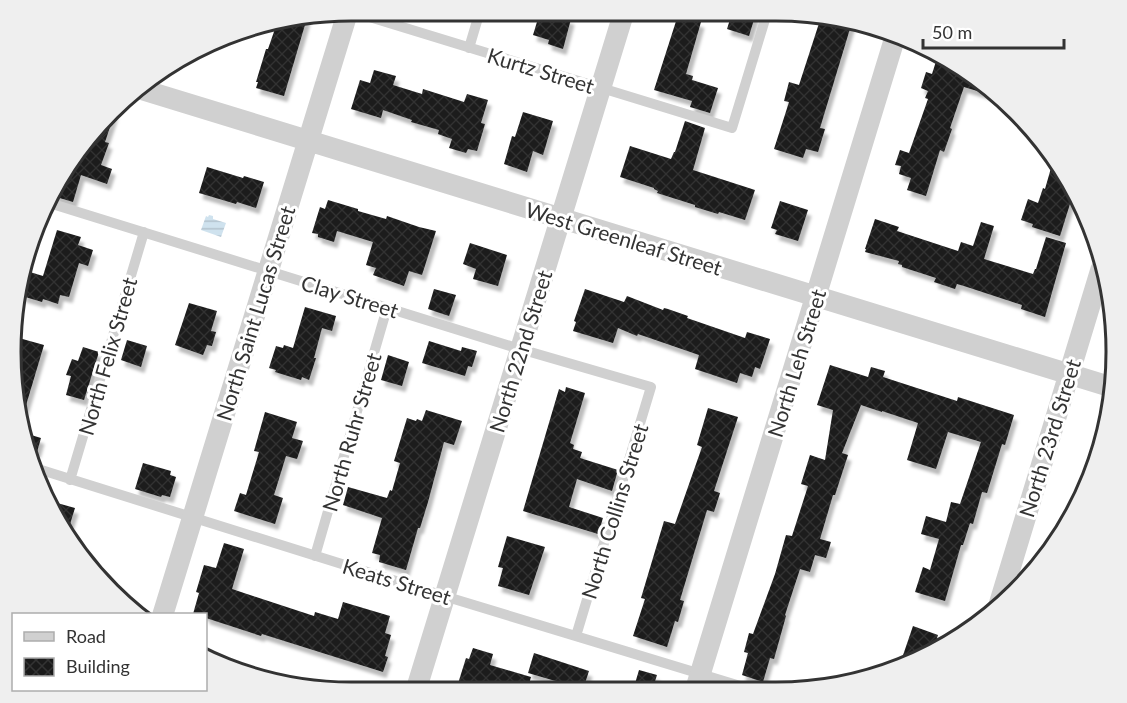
<svg xmlns="http://www.w3.org/2000/svg" width="1127" height="703" font-family="Lato,sans-serif">
	<defs>
		<pattern id="water-rules" width="6" height="5" patternUnits="userSpaceOnUse" patternTransform="scale(1.5)"><rect width="6" height="5" fill="#cfe2ee"/><path d="M0 2.5h6" fill="none" stroke="#b2c2cd"/></pattern>
		<pattern id="building-cross-hatch" width="8" height="8" patternUnits="userSpaceOnUse" patternTransform="scale(1.5)"><rect width="8" height="8" fill="#1a1a1a"/><path d="M0 0l8 8M0 8l8-8" fill="none" stroke="#333"/></pattern>
		<filter id="shadow"><feDropShadow dx="3.5" dy="6" stdDeviation="1.5" flood-color="#0004"/></filter>
	</defs>
	<rect width="100%" height="100%" fill="#fff"/>
	<!-- water -->
	<path fill="url(#water-rules)" d="M209,215L213,216V219L226,223L221,237L201,230L206,216L208,217Z"/>
	<!-- building -->
	<path fill="url(#building-cross-hatch)" filter="url(#shadow)" d="M540,12H550L571,19L563,49L548,44L549,40L533,35Z
		M732,13H756L749,36L727,29Z
		M822,14L852,22L820,128L825,129L818,152L806,149L803,158L774,149L789,102L784,101L789,82L799,85Z
		M678,15L701,22L686,74L693,76L692,80L718,88L710,113L690,107L692,101L654,90Z
		M307,18L284,96L256,88L258,82H256L266,49H268L277,23Z
		M938,55L983,81L997,97L964,87L950,128L952,129L944,152L940,150L926,196L907,190L911,178L899,174L901,166L895,165L900,150L909,153L928,99L925,98L928,91L921,88L926,72L932,74Z
		M374,70L396,76L393,85L422,94L423,89L464,102L467,94L488,100L481,123L485,124L477,151L468,149L466,153L449,148L452,139L438,134L439,130L411,122L412,120L383,110L381,118L351,109L360,80L370,83Z
		M115,112L105,142L109,143L101,165L112,169L107,184L81,175L73,202L53,196L81,144Z
		M523,112L553,121L543,155L533,151L527,172L504,164L512,136L515,137Z
		M685,121L705,128L693,170L755,190L745,220L719,212L718,214L695,207V205L657,193L658,191L654,189V188L620,177L630,146L671,159L674,152H675Z
		M1053,161L1071,181L1074,191L1060,236L1032,227L1033,224L1021,220L1028,199L1038,203L1043,188L1045,189Z
		M207,167L243,178L244,176L264,182L256,208L237,202L236,204L199,193Z
		M328,200L358,209V211L386,219L387,216L419,227L436,231L422,275L409,271L404,286L373,275L376,268L366,265L373,242L337,231L334,242L318,237V234L312,233L320,207L325,209Z
		M780,201L808,210L798,241L775,234L777,230L771,228Z
		M875,219L899,227L897,231L958,251L961,242L973,246L981,222L994,226L984,259L1033,274L1035,269H1036L1046,237L1066,243L1045,317L1021,309L1022,305L964,286L957,284L955,289L934,282L936,278L902,267V265L898,264L899,261L865,252L866,249H865Z
		M57,230L81,237L78,245L93,250L88,266L79,263L69,297L60,295L58,304L43,299L42,302L22,296L30,272L43,276Z
		M470,243L507,255L498,286L473,279L476,269L463,264Z
		M434,289L456,295L449,316L428,309Z
		M585,289L624,302L627,296L663,310L664,308L668,309L688,316L687,318L745,338L747,332L770,339L760,369L755,367L752,377L740,373L737,383L695,369L699,355L638,334L637,336L618,328L613,343L573,331L576,322L574,321Z
		M189,303L217,311L211,331L216,332L212,346L207,345L203,355L175,345Z
		M305,307L336,316L332,331L322,328L314,358H316L309,380L302,377L301,380L275,372L276,370L269,368L276,346L283,348L284,345L293,348Z
		M19,338L44,345L21,422L12,340L18,342Z
		M127,340L147,346L141,367L121,360Z
		M429,341L461,351L462,347L477,351L472,367L468,366L465,376L422,363Z
		M83,347L99,352L84,400L66,395L71,376L66,375L72,359L78,361Z
		M388,355L409,362L402,386L381,380Z
		M830,365L868,377L871,367L885,371L883,377L957,401L958,397L1014,415L1005,445L1002,444L987,493L982,492L973,524L970,523L963,545H961L945,601L915,592L923,567L930,570L939,539L921,534L926,516L946,522L951,502L960,504L981,442L948,432L936,469L907,460L918,423L882,411V412L861,405L842,453L848,455L835,495H833L820,539L831,542L826,558L815,555L810,572L800,569L785,615L786,616L774,659L770,658L763,682L742,675L748,653L744,652L749,633L753,634L775,574L786,535L792,536L808,486L801,484L810,455L825,460L833,410L817,405Z
		M566,387L585,393L570,443L574,445L573,449L582,452L580,458L618,470L612,491L577,479L569,507L603,518L598,534L523,511L559,389L565,392Z
		M708,408L738,417L714,491L720,493L714,512L707,510L680,600L684,601L678,622L675,621L667,647L633,636L645,599L641,598L664,521L675,524L702,447L697,445Z
		M426,410L462,421L454,445L444,442L428,502L420,528H418L406,570L379,562L380,555L372,553L382,518L343,505L348,487L387,498L390,490L392,491L400,463L394,461L407,418L416,421L417,419L422,421Z
		M265,412L297,422L292,438L303,441L297,459L286,456L274,495L283,498L275,524L234,511L240,493L246,495L259,452L254,451Z
		M21,432L41,438L37,452L26,449L22,440Z
		M143,463L171,471L170,475L176,477L170,497L162,495L161,497L135,489Z
		M50,501L75,508L66,537L53,509Z
		M507,536L545,547L529,595L498,586L503,568L498,567Z
		M224,543L244,549L232,589L314,616L315,612L338,619L343,602L390,616L385,633L391,635L385,656L388,657L383,672L262,634L261,636L206,618V615L193,614L199,593L196,592L204,565L216,568Z
		M913,626L938,635L932,654L927,657L900,664Z
		M473,648L493,654L490,665L531,677L527,691L456,690L466,658L469,659Z
		M534,653L589,671L583,689L528,673Z
		M639,670L657,675L652,691H647L634,687Z"/>
	<g fill="none" stroke-linecap="round" stroke-linejoin="round">
		<!-- service -->
		<path stroke="#d0d0d0" stroke-width="10" d="M350,11L732,128L767,13
			M469,48L480,11
			M49,203L520,349L651,387L576,636
			M35,468L444,596L760,692
			M70,480L144,232
			M315,556L387,308"/>
		<!-- minor -->
		<path stroke="#d0d0d0" stroke-width="21" d="M140,89L1108,386
			M998,608L1101,269
			M163,614L348,11
			M416,690L624,12
			M695,691L896,34"/>
	</g>
	<g text-anchor="middle" dominant-baseline="central" stroke-width="6" stroke-linejoin="round" paint-order="stroke">
		<!-- street labels -->
		<g font-size="21" fill="#333" stroke="#fff">
			<text transform="translate(541 70) rotate(17)">Kurtz Street</text>
			<text transform="translate(624 238) rotate(17)">West Greenleaf Street</text>
			<text transform="translate(350 296) rotate(17)">Clay Street</text>
			<text transform="translate(255 313) rotate(-73)">North Saint Lucas Street</text>
			<text transform="translate(520 351) rotate(-73)">North 22nd Street</text>
			<text transform="translate(107 356) rotate(-74)">North Felix Street</text>
			<text transform="translate(796 363) rotate(-73)">North Leh Street</text>
			<text transform="translate(351 432) rotate(-74)">North Ruhr Street</text>
			<text transform="translate(1049 438) rotate(-73)">North 23rd Street</text>
			<text transform="translate(614 511) rotate(-73)">North Collins Street</text>
			<text transform="translate(397 581) rotate(17)">Keats Street</text>
		</g>
	</g>
	<!-- crop -->
	<path d="M0 0H1127V703H0ZM351 21H776A330 330 0 0 1 1106 351V352A330 330 0 0 1 776 682H351A330 330 0 0 1 21 352V351A330 330 0 0 1 351 21Z" fill="#efefef" fill-rule="evenodd"/>
	<path fill="none" stroke="#333" stroke-width="3" d="M351 21H776A330 330 0 0 1 1106 351V352A330 330 0 0 1 776 682H351A330 330 0 0 1 21 352V351A330 330 0 0 1 351 21Z"/>
	<!-- legend -->
	<rect x="12" y="613" width="195" height="78" fill="#ffffff" stroke="#adadad" stroke-width="1.5"/>
	<rect x="24" y="632" width="30" height="9" fill="#d0d0d0" stroke="#adadad" stroke-width="1.5"/>
	<text x="66" y="643" font-size="18" fill="#333333">Road</text>
	<rect x="24" y="658" width="30" height="18" fill="url(#building-cross-hatch)" stroke="#adadad" stroke-width="1.5"/>
	<text x="66" y="673" font-size="18" fill="#333333">Building</text>
	<!-- scale -->
	<path d="M923 39v9h141v-9" fill="none" stroke="#333333" stroke-width="3"/>
	<text x="932" y="39" font-size="18" fill="#333333" stroke="#ffffff" stroke-width="4.5" paint-order="stroke">50 m</text>
</svg>
